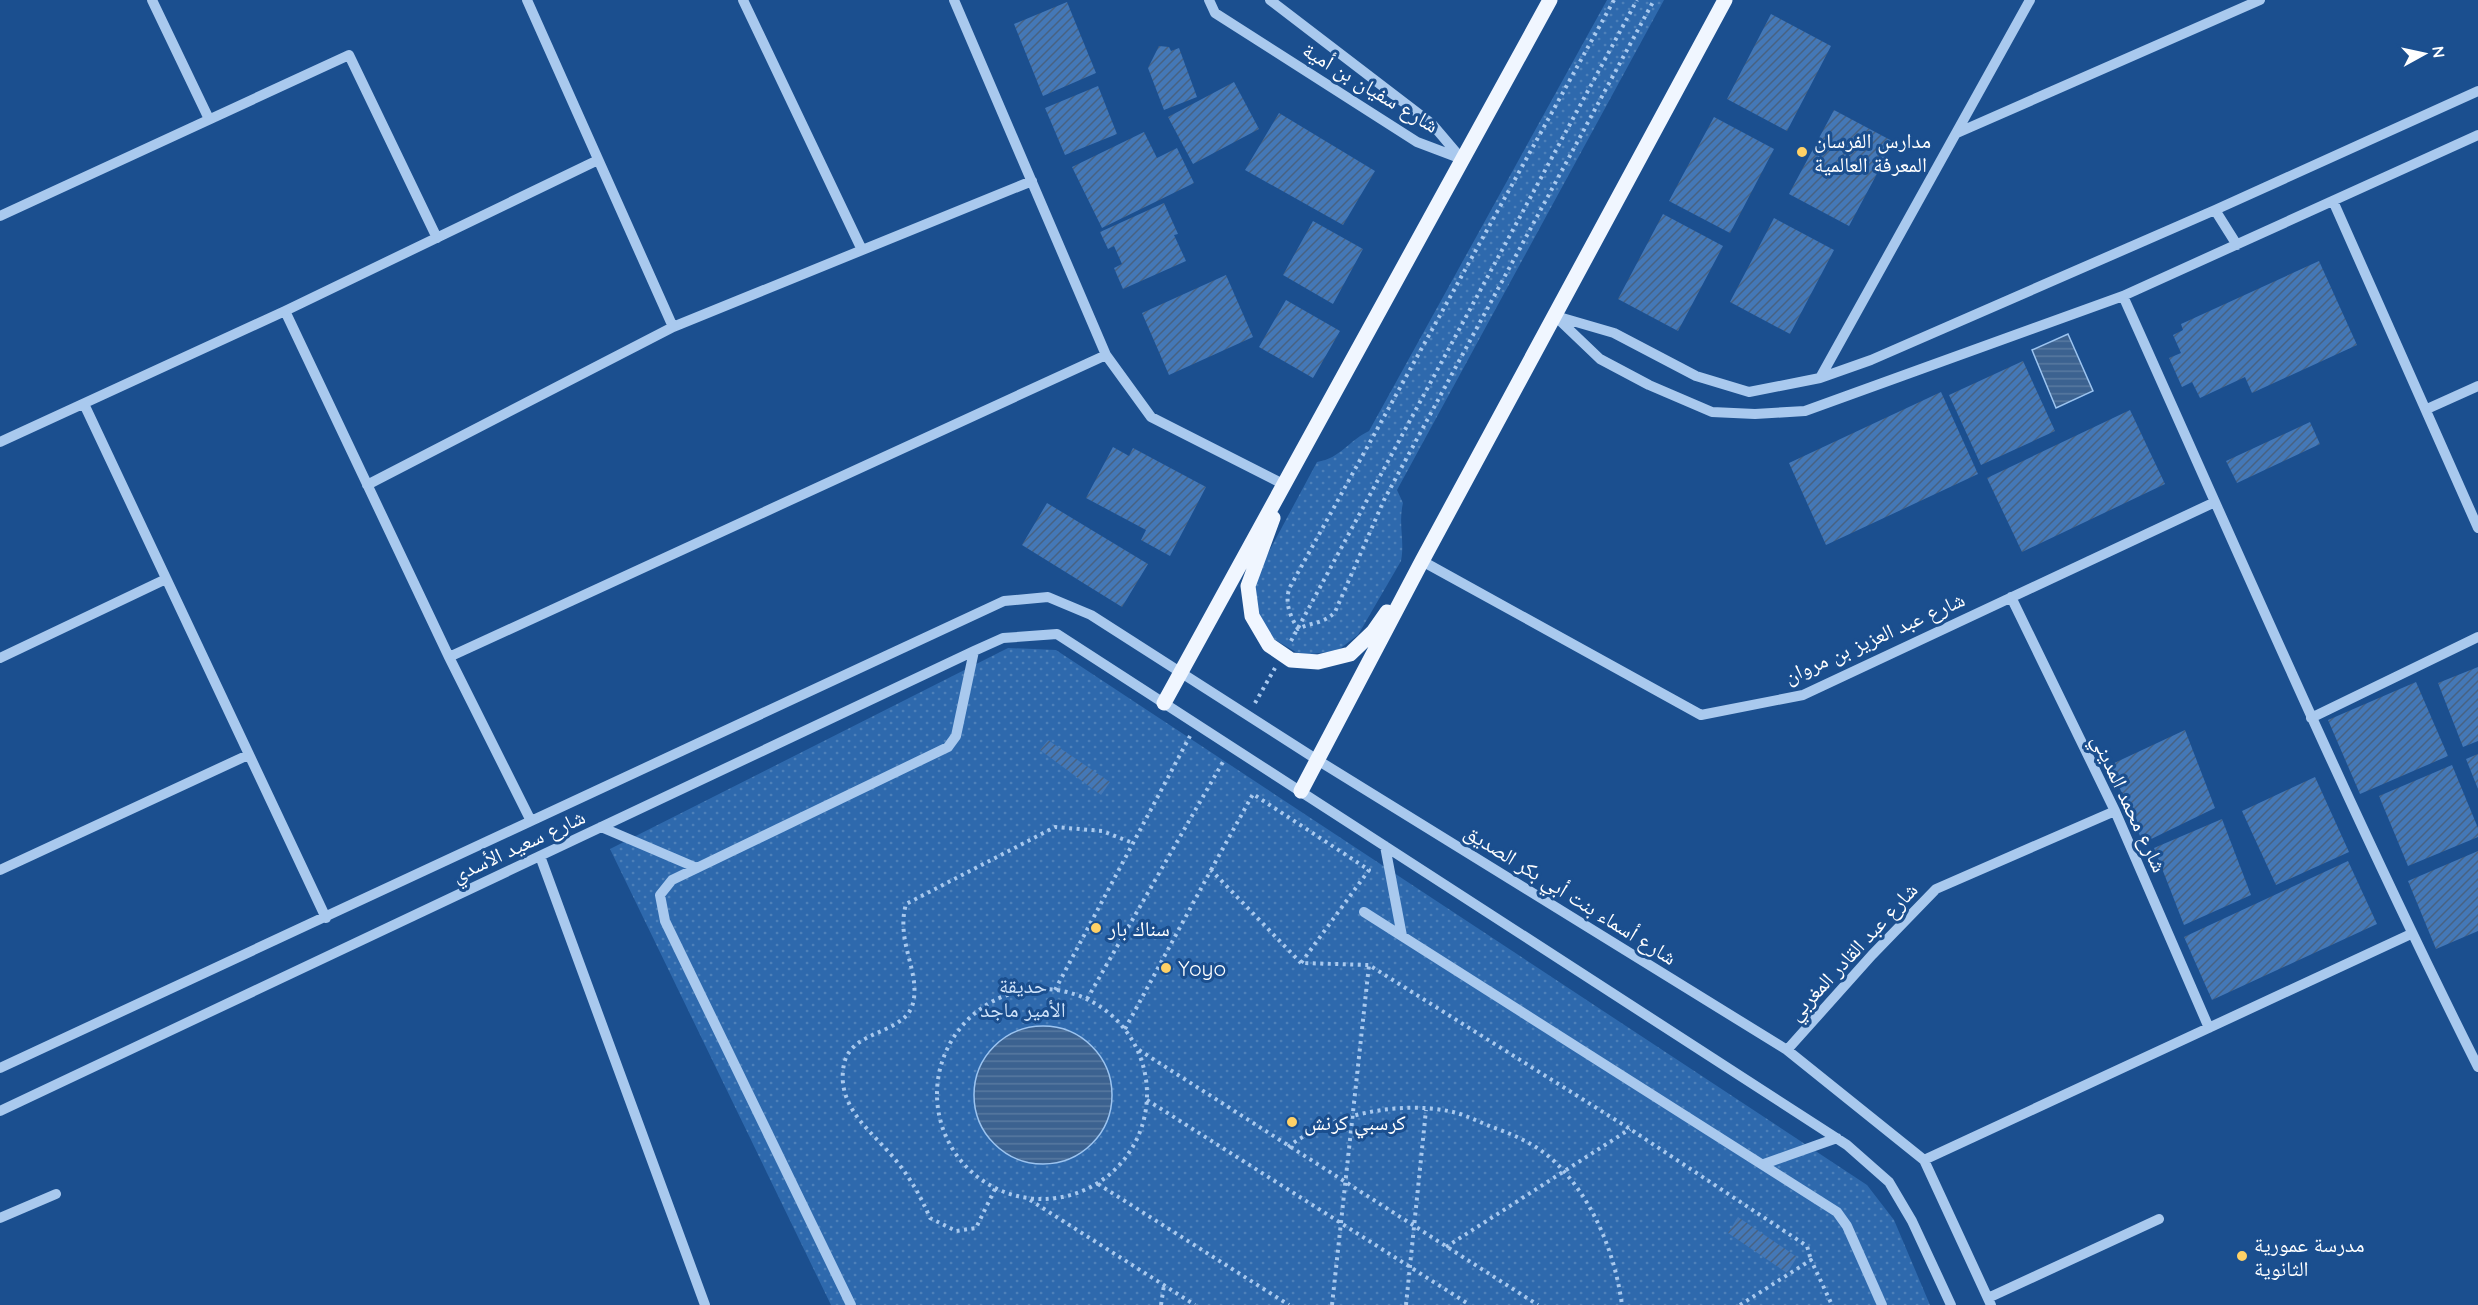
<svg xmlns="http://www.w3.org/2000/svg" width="2478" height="1305" font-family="Quicksand,'Noto Naskh Arabic',sans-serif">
	<defs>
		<pattern id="grass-dots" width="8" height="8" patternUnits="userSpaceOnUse" patternTransform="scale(1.5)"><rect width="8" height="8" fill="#2e69ad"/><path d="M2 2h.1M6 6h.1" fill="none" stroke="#4d80b9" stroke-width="1.8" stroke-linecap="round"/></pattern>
		<pattern id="water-rules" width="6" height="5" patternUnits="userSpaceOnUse" patternTransform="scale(1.5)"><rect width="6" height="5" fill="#3c6290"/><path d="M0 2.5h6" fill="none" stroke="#597aa1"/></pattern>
		<pattern id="building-hatch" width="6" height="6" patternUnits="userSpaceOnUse" patternTransform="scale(1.5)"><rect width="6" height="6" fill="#4478b7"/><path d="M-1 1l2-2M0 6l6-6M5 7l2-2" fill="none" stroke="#486282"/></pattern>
	</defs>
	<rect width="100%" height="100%" fill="#1b4f8f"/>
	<!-- grass -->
	<path fill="url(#grass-dots)" d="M1607,0H1664L1397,490L1403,503C1398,524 1405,541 1401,561L1358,635L1337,651L1301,655L1267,635L1257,615L1252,583L1317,462C1341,458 1348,441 1369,431Z
		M1008,648L1056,650L1867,1185L1894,1220L1930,1305H831L610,849Z"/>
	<!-- water -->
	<path fill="url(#water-rules)" stroke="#9cc4f0" stroke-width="1.5" d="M2068,334L2093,391L2056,408L2032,350Z
		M974 1095a69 69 0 1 1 138 0a69 69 0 1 1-138 0Z"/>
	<!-- building -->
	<path fill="url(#building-hatch)" d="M1067,2L1096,73L1043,96L1014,24Z
		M1771,14L1831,46L1787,131L1727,99Z
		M1159,46L1169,47L1171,51L1179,48L1197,97L1164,110L1148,68Z
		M1234,82L1259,129L1193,164L1168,117Z
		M1098,86L1117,134L1065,155L1045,108Z
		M1834,110L1894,142L1849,226L1789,194Z
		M1279,113L1375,171L1343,225L1245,170Z
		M1714,117L1774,149L1730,233L1669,201Z
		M1144,132L1157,158L1177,148L1194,183L1102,228L1072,167Z
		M1164,203L1178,234L1174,235L1186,261L1123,289L1114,268L1122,264L1114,246L1108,249L1100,232Z
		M1663,214L1723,246L1678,331L1618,299Z
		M1774,218L1834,250L1790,334L1730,302Z
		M1313,221L1363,249L1333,304L1283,275Z
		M2319,261L2357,345L2252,393L2245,377L2200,398L2192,382L2182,387L2169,358L2181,353L2173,335L2183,330L2181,324Z
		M1226,275L1253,337L1169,375L1142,313Z
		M1286,300L1340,331L1313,378L1259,347Z
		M2023,361L2055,431L1981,465L1949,395Z
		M1941,392L1978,474L1826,545L1789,463Z
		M2130,410L2165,484L2022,552L1987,478Z
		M2310,422L2320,444L2237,483L2226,461Z
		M1113,447L1129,456L1133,448L1206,487L1170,556L1141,540L1146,530L1086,498Z
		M1047,503L1148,564L1122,607L1022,545Z
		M2478,667V741L2463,747L2438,683Z
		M2416,682L2448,756L2360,794L2328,720Z
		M2185,730L2215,808L2143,843L2110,765Z
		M1048,740L1110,782L1101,795L1040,750Z
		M2478,754V789L2466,759Z
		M2452,765L2478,828V837L2408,866L2379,796Z
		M2315,777L2349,852L2276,885L2242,811Z
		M2222,819L2251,895L2184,925L2154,848Z
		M2478,851V931L2436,949L2408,881Z
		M2348,861L2377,924L2212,1000L2184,937Z
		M1738,1217L1797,1257L1787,1273L1728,1233Z"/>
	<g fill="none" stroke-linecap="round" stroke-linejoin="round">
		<!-- path -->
		<path stroke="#a9c9ee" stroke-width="4" stroke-dasharray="3 4.5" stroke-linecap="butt" d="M1614,0L1290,587C1284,602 1290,616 1298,629C1311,622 1324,624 1335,612L1384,500L1654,0
			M1291,641L1637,0
			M1255,703L1275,668
			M1211,870L1253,794L1369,870L1301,963L1369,965L1630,1129L1807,1246L1811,1260
			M937 1094a105 105 0 1 1 210 0a105 105 0 1 1-210 0Z
			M1055,990L1190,736
			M1087,999L1224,760
			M1125,1029L1211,870L1301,963
			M1139,1050L1538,1305
			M1147,1100L1470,1305
			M1288,1147C1330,1114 1401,1100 1453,1112C1466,1115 1479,1122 1492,1127C1515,1135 1537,1145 1555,1162C1593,1199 1615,1253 1622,1305
			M1098,1184L1289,1305
			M995,1189L976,1228L956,1231L930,1218C921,1197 912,1181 898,1163C874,1132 835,1109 844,1064C852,1027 910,1036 914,998C918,968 896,940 906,904L1055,827L1102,831L1133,843
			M1030,1200L1195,1305
			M1446,1247L1630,1129
			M1161,1305L1164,1285
			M1332,1305L1369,965
			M1406,1305L1426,1110
			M1740,1305L1811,1260L1832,1305"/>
		<!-- minor -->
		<path stroke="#a9c9ee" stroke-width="10" d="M152,0L209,119
			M527,0L673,327
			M743,0L862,250
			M954,0L1106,355L1151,417L1283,484
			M1209,0L1215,13L1417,142L1462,159
			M1270,0L1432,124L1460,157
			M1957,133L2260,0
			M2333,201L2478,528
			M2215,210L2237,245
			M0,216L349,55L437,238
			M2123,296C2239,554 2351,814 2478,1067
			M285,311L449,657L531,821
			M1555,316L1600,359L1649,385L1712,412L1755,414L1805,411L2123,296L2478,135
			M1559,317L1614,333L1696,376L1749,392L1820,378L1871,360L2215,210L2478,91
			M1820,378L2030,0
			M84,404L326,918
			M2427,409L2478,386
			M0,442L285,311L598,160
			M367,485L673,327L1032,181
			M1422,561L1701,715L1803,695L2215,502
			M2011,597L2115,811L2209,1028
			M449,657L1106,355
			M0,658L166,579
			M2311,718L2478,637
			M601,827L697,868
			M1385,846L1402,936
			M540,856L705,1305
			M0,870L248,755
			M1364,912L1837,1212L1847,1226L1882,1305
			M1787,1050L1872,955L1936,889L2115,811
			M0,1068L1004,601L1048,597L1091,615L1319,761L1787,1050L1924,1160L1991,1305
			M0,1111L974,651L1003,638L1057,634L1847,1145L1889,1182L1912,1221L1951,1305
			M1924,1160L2411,934
			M1764,1164L1837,1138
			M0,1218L56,1194
			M1988,1298L2159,1219
			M851,1305L665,921L660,895L672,880L948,747L956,736L974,651"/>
		<!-- major -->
		<path stroke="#f0f6ff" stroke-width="15" d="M1273,518L1248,586L1252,616L1269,645L1291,660L1318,662L1350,654L1373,632L1387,612
			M1164,703L1550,0
			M1301,791L1422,561L1725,0"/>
	</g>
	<!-- markers -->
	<g fill="#ffd166" stroke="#1b4f8f" stroke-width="2">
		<circle cx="1802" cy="152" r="6"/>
		<circle cx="1096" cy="928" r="6"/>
		<circle cx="1166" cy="968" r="6"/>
		<circle cx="1292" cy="1122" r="6"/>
		<circle cx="2242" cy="1256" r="6"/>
	</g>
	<g text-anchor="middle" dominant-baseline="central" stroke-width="6" stroke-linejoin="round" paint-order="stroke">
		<!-- street labels -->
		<g font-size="21" fill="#fff" stroke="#1b4f8f">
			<text transform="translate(1371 87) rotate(31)">شارع سفيان بن أمية</text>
			<text transform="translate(1874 637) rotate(-24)">شارع عبد العزيز بن مروان</text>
			<text transform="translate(2130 803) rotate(65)">شارع محمد المديني</text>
			<text transform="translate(518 845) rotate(-25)">شارع سعيد الأسدي</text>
			<text transform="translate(1571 894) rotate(32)">شارع أسماء بنت أبي بكر الصديق</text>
			<text transform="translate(1852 951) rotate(-47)">شارع عبد القادر المغربي</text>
		</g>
		<!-- poi labels -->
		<g font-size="21" fill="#fff" stroke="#1b4f8f" text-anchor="start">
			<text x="1814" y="140">مدارس الفرسان<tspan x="1814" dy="24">المعرفة العالمية</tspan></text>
			<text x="1108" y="928">سناك بار</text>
			<text x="1178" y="968">Yoyo</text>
			<text x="1304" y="1122">كرسبي كرنش</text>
			<text x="2254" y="1244">مدرسة عمورية<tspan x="2254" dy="24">الثانوية</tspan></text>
		</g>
		<!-- park labels -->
		<g font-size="21" fill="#cfe3fa" stroke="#1b4f8f">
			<text x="1023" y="985">حديقة<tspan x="1023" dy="24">الأمير ماجد</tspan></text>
		</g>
	</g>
	<!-- north arrow -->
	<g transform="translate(2424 54) rotate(82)" stroke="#1b4f8f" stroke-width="4.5" paint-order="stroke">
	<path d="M0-4.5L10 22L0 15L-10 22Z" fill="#ffffff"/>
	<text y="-9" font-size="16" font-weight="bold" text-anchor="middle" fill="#ffffff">N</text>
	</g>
</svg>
